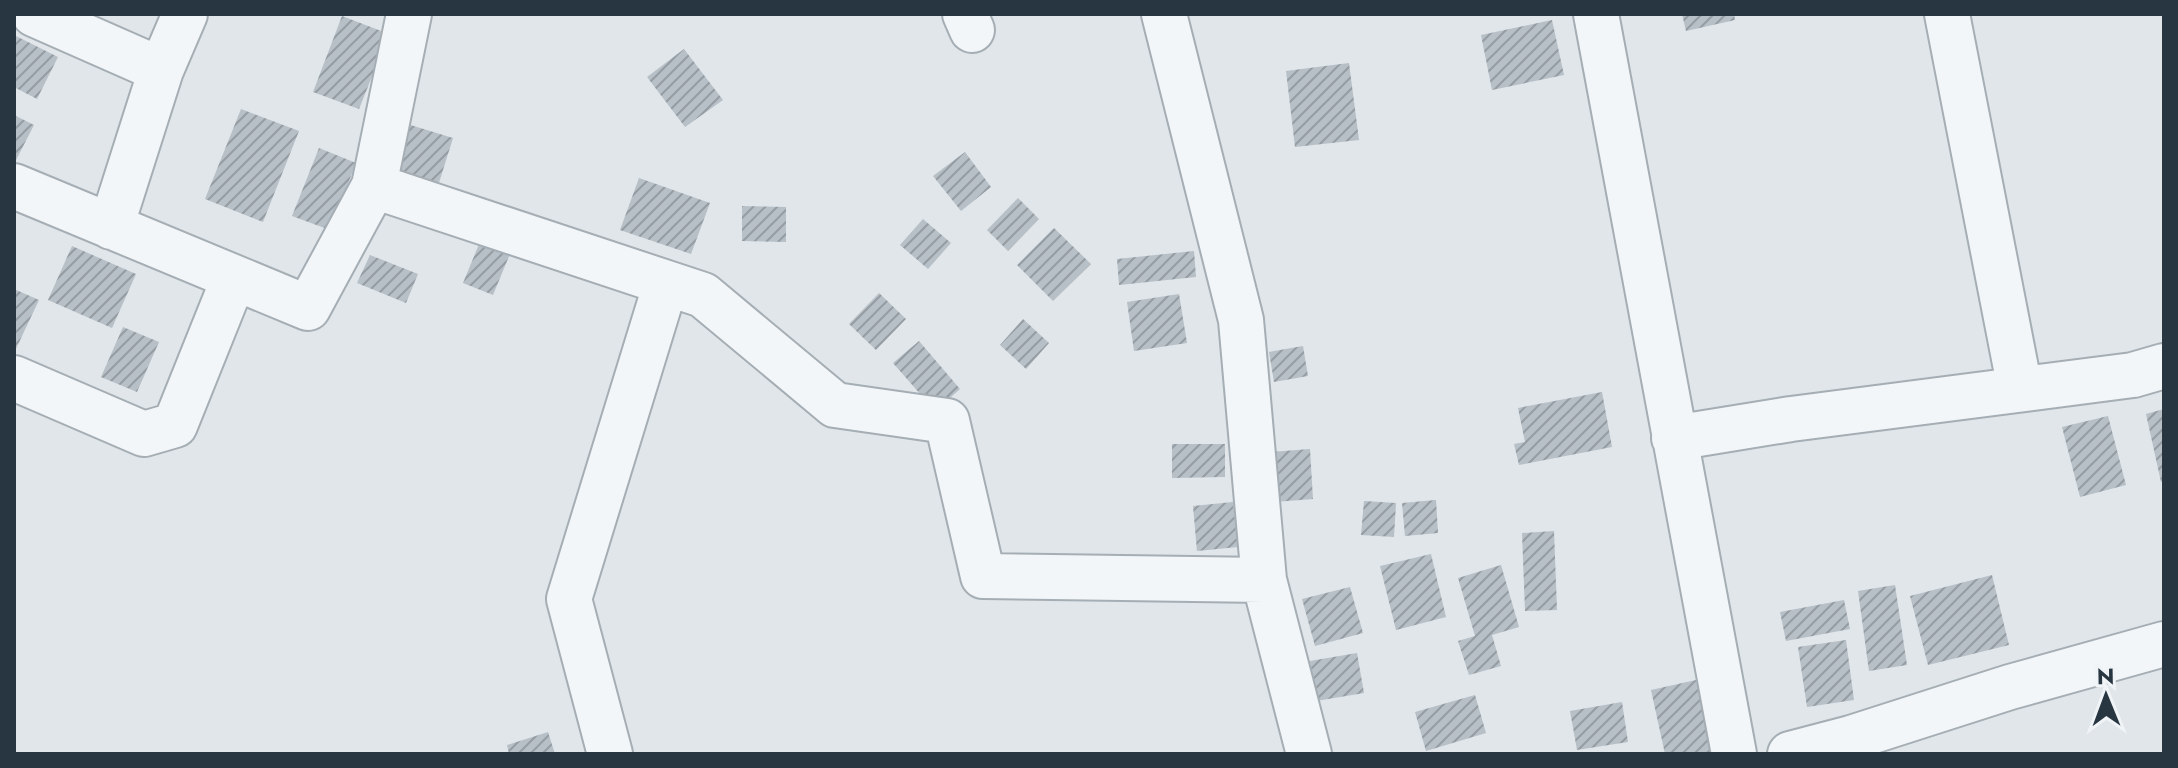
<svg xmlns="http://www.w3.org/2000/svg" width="2178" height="768" font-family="Jost,sans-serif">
	<defs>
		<pattern id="building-hatch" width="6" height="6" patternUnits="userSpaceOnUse" patternTransform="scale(2)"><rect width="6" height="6" fill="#b7c0c7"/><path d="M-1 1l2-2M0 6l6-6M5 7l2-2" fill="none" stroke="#959da3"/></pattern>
	</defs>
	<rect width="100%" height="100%" fill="#e0e6ea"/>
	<!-- building -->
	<path fill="url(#building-hatch)" d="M1682,14H1734L1735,20L1686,31Z
		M342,16L389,34L359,109L313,92Z
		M1552,20L1564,75L1492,90L1481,35Z
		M14,35L58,57L37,99L14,87Z
		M684,49L723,100L685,127L647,77Z
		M1349,63L1359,140L1295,147L1286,71Z
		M241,109L299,131L263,222L205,199Z
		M14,115L34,125L14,164Z
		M404,123L453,138L438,186L389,171Z
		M319,148L356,163L330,230L292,216Z
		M965,152L991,187L961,211L933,176Z
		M639,178L710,203L691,254L620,230Z
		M1018,198L1039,219L1008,251L987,230Z
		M742,206L786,207V242L742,241Z
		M923,219L951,243L928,269L900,245Z
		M1054,228L1091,264L1053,301L1017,265Z
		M482,237L512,249L493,295L463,283Z
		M72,246L136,274L112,328L48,300Z
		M1194,251L1196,277L1119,285L1117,259Z
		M370,255L418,274L406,303L357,283Z
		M14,289L39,300L14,353Z
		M879,293L906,319L876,350L849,324Z
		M1179,294L1187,343L1134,351L1127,302Z
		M1023,319L1049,343L1026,369L1000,345Z
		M123,327L159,342L137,392L101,377Z
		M919,341L960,389L935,411L893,363Z
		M1303,346L1308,376L1274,382L1269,352Z
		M1602,392L1612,447L1519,465L1514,444L1525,442L1518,408Z
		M2164,409V481L2161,482L2146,414Z
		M2108,416L2126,485L2080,497L2062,427Z
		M1172,444H1225V477L1172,478Z
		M1310,449L1313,499L1274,502L1271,452Z
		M1436,500L1438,533L1405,536L1402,503Z
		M1364,501L1396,503L1394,537L1361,535Z
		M1233,502L1238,547L1197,551L1193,506Z
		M1554,531L1557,610L1525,611L1522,533Z
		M1431,554L1446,617L1396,630L1380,566Z
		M1501,565L1519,627L1492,635L1501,666L1469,675L1458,641L1475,636L1458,578Z
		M1992,575L2009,645L1928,665L1910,596Z
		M1895,585L1907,665L1869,671L1858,591Z
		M1350,587L1363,633L1315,646L1302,599Z
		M1844,600L1850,629L1786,641L1780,612Z
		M1846,640L1854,700L1807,707L1798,647Z
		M1357,653L1364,693L1316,701L1310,661Z
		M1696,680L1712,754H1665L1651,690Z
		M1475,695L1486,733L1426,751L1415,712Z
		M1622,702L1628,742L1577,750L1570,711Z
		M548,732L555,754H509L507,745Z"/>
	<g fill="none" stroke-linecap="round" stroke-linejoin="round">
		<defs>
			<path id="minor" d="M34,14L161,70L185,14
				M965,14L972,30
				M1164,14L1241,320L1264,580L1309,754
				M1596,14L1734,754
				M1947,14L2020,389
				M14,186L308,308L374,186L703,295L835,405L947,421L983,576L1264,580
				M374,186L409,14
				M111,227L161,70
				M14,378L144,434L175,425L234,278
				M1674,438L1791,419L2133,375L2164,366
				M610,754L569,599L666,283
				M1790,754L1851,738L2010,687L2164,644"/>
		</defs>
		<!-- minor casing -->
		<use href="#minor" stroke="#a5aeb4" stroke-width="48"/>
		<!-- minor -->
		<use href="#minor" stroke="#f3f6f8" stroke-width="44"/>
	</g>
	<!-- border -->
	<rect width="2178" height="768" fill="none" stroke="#283642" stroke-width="32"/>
	<!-- north arrow -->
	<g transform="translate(2106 696) rotate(359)" stroke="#f0f4f7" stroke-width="6" paint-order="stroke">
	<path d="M0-6L14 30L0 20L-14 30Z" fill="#283642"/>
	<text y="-12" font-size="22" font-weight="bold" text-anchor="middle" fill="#283642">N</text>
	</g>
</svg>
